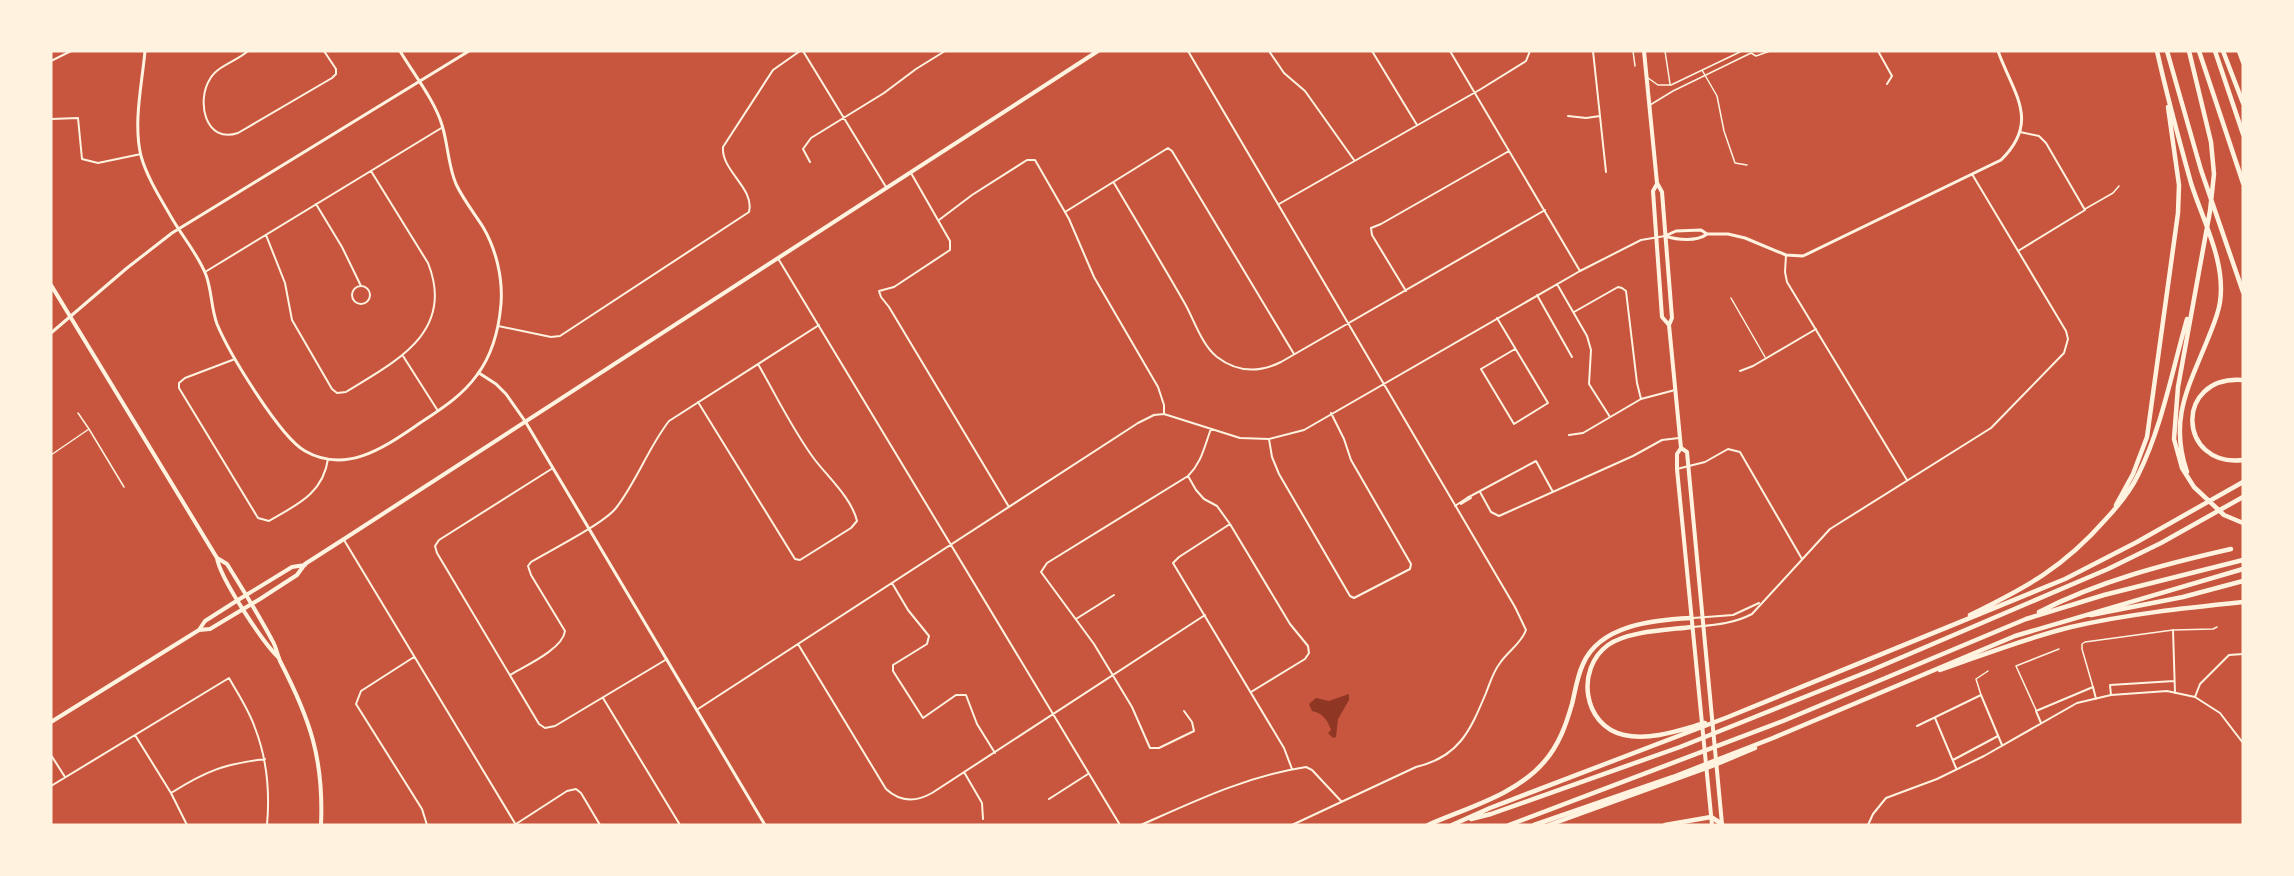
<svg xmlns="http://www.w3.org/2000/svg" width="2294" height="876" font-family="'Nunito Sans',sans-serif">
	<rect width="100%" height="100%" fill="#c8553d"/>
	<!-- water -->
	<path fill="#8f3625" d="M1349,694V700L1338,719L1336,737L1333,738L1328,733L1331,730C1328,721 1323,713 1312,711L1309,704L1316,698L1329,701Z"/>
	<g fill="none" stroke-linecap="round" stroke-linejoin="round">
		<!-- service -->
		<path stroke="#fff3e0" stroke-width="1.5" d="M1633,51L1635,66
			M1665,51L1670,84
			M1702,70L1717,96L1724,131L1735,163L1747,165
			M1648,78L1658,85H1671L1742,51
			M1650,105L1673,91L1751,53L1756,56L1770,51
			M2085,209L2113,193L2119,186
			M1731,298L1765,357
			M78,413L89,429
			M51,455L89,429L124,487
			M2093,687L2082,649V644L2085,642L2173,630L2213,629L2217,627
			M1981,695L1976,679L1988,671
			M2036,710L2016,666L2059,649"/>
		<!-- minor -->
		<path stroke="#fff3e0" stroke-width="2" d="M248,51C237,61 217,66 210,79C196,101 205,144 238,133L332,78L336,74V69L324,51
			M803,51L886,187
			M1188,51L1515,607L1526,630C1521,644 1508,651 1500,663C1493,672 1490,683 1486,693C1470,731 1459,757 1416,767L1292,825
			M1269,51L1284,73L1305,91L1354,160
			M1372,51L1417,125
			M1450,51L1580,271
			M1593,51L1606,172
			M1878,51L1892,76L1887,84
			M51,61L71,51
			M1568,116L1586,118L1600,116
			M51,119L78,118L82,159L98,163L141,154
			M810,162L803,149L811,138L884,93L916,69L945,51
			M911,173L950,241V250L894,287L879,291L881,297L889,307L1009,507
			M1114,183C1137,222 1161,262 1184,302C1194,319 1201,344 1217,357C1238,373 1259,373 1281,362L1545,210
			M316,204L342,247L361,286
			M1279,204L1481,89L1526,61L1530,51
			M1065,212L1168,148L1172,151L1294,354
			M939,220L972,195L1027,160H1035L1069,219L1094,277L1158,387L1164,405V414
			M266,235L285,283L292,320L332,389L337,393L346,392C394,362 456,333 428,263L371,171
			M2018,251L2085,210L2046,143L2039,136L2020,132
			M1786,255L1785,272L1787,282L1907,480
			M779,260L1120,825
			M205,272L443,127
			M1557,284L1587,336L1591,350L1589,384L1610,417
			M352 295a9 9 0 1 1 18 0a9 9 0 1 1-18 0Z
			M1406,291L1372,235L1371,228L1381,224L1509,151
			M1537,295L1572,357
			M1574,312L1618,287L1622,288L1626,291L1637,383L1641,399
			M1497,318L1548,403L1514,424L1481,369L1515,349
			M498,326L551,337L560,336L749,212C755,188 721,171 723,147L773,70L800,51
			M403,356L438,411
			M235,359L185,378L179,383V388L258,518L269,521C296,505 323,494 328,459
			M1740,371L1753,366L1816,329
			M698,402L795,559L800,560L851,528L857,521C852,499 829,478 815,460C793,431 776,395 758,364
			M1569,435L1583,433L1641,399L1675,390
			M1269,439L1272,457L1279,474L1350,596L1354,598L1410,569L1411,564L1351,460L1344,439L1331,413
			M553,468L439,540L435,546L437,553L539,724L545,728L555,726L667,659
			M1677,469L1705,462L1728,449L1740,452L1802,559
			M1188,476L1196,490L1204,499L1217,506L1230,524L1290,624L1308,646L1309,653L1305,659L1251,692
			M1480,492L1491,512L1499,516L1633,456L1662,440L1679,438
			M1461,504L1471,498
			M1455,506L1467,498L1536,461L1553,492
			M1230,524L1179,557L1173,563L1284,748L1292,769
			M344,540L516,825
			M892,583L908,610L929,636L927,644L893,665V671L923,718L956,695H966L977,724L995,753
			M1693,618L1733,615L1759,603
			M1076,619L1114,595
			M1693,627C1714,625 1733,624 1752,614L1830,529L1991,428L2064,353L2068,339L2066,331L1972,174
			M2173,630L2175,693
			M798,644L886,789C900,802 916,802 932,793L1205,615
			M414,657L361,691L356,704L422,809L427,825
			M510,675C525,666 563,649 565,631L531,575L528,566L531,562C551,550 603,524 616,508C637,481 648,448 669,421L819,325
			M2111,695L2110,685L2174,681
			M2195,697L2200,684L2229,655L2243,654
			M603,698L680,825
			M698,709L1138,423L1154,415L1164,414L1240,438L1269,439L1304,430L1580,271L1641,240L1665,236
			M1184,711L1192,722L1194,731L1159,748H1150L1132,707L1094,644L1041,572L1047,563L1188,476C1202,462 1204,447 1211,429
			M1935,718L1956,768
			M2041,723L2036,711L2093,687L2096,699
			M1917,726L1981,695L2002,745
			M135,735L171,793L187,825
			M51,755L65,777
			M1953,760L1998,736
			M964,772L982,803L983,819
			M51,786L229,678C238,694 249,710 255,728C267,759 270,792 267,825
			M171,793C206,771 224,764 265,759
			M1049,799L1088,774
			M516,824L567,791L576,789L581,793L600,825
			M1141,825C1195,801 1247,776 1306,767L1312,770L1341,801
			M1868,825L1873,814L1886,798L1937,779L1984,756L2077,703L2111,695L2167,691L2195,697L2220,713L2243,743"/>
		<!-- tertiary -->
		<path stroke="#fff3e0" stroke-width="3" d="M145,51C142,84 133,123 141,156C147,177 159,196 170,215C181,235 198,254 206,275C212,291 211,308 217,324C229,353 280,437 305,451C347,475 386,446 420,423C441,409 462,396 477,375C492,355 499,328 501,304C503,278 496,249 483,227C474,213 463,199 456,184C448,165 448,144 442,125C435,101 413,73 400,51
			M1665,236L1676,231L1701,230L1707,234H1728L1745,238L1786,255L1803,256L2001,160C2041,121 2013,93 1998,51
			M1665,236C1677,240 1697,242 1707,234
			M51,333L127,268L172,233L469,51
			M479,373L496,384L506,394L525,421L765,825"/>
		<!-- secondary -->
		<path stroke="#fff3e0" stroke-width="4" d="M1644,51L1657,183L1662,192L1672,318L1669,325L1680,438L1681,448L1687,452L1722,824
			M1657,184L1653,191L1662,317L1669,325
			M51,285L217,558C220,578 263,643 279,658
			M1681,448L1677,454V469L1712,825
			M217,558L227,564C242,588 258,614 272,640C276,646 277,654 280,661C310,719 324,759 321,825
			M199,630L210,629L260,599L297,575L305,564L344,539L1098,51
			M51,722L199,630L205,621L238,600L292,567L305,565"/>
		<!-- motorway -->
		<path stroke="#fff3e0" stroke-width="4.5" d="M2157,51C2167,96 2179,140 2191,183C2203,221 2226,262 2220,302C2218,316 2212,328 2207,341C2188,388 2169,420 2187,472
			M2167,51L2201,170L2243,292
			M2189,51L2211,142L2214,174L2210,211L2178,387L2174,439L2182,468L2194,487L2224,515L2243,523
			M2199,51L2243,183
			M2215,51L2243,134
			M2223,51L2243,103
			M2239,51L2243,62
			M2243,380C2173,375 2178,468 2243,460
			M2116,505L2133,474L2147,437L2178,213L2179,185L2168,107
			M2039,612C2099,581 2165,564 2231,549
			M1970,615C2027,587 2063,568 2106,519C2119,505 2130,492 2138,475C2162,427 2172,371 2187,319
			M2091,615L2183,597L2243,581
			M1692,627C1668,630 1628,631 1608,645C1575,669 1583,726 1624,735C1650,741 1680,730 1705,723
			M1940,670C1983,655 2026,638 2071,627C2128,614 2185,608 2243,602
			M1471,819L1491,814L1680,747L1872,670L2108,569L2161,543L2243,497
			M1428,825C1466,808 1516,795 1544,762C1559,745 1566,725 1572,704C1575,692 1577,677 1583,664C1600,625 1653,620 1691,618
			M1452,825L1490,808L1728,717L2065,579L2137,542L2243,482
			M1509,825L1783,721L2026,619L2104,595L2243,560
			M1534,825L1673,777L1773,738L2015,636L2243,569
			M1549,825L1712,766L1755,748
			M1665,825L1711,817L1722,824"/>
	</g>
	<!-- border -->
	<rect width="2294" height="876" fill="none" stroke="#fff3e0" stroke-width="105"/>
</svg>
